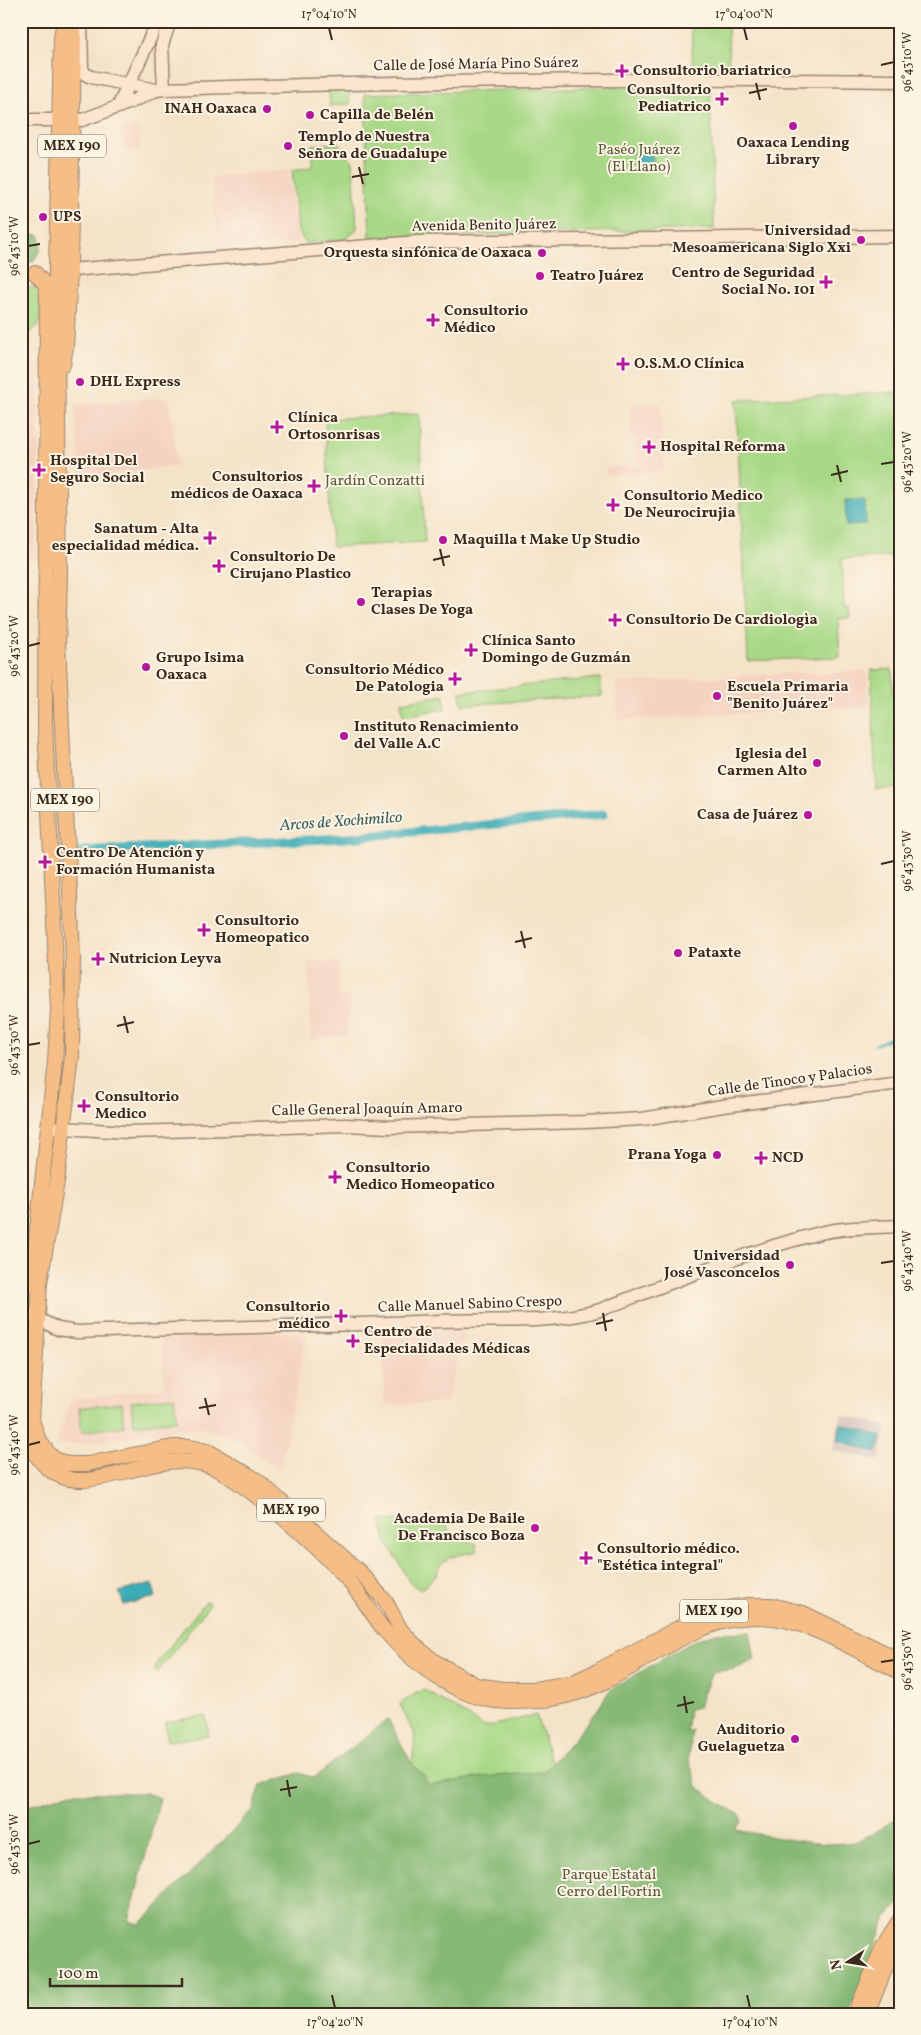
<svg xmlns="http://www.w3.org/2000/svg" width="921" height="2035" font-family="Vollkorn,serif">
	<rect width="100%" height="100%" fill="#fcf5e5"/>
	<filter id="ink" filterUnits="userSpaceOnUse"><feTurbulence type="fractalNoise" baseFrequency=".02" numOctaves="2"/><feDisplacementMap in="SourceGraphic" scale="10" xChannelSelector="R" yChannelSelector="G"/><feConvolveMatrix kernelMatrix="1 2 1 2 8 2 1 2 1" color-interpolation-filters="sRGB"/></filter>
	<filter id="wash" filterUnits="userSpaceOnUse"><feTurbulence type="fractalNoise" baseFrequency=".0096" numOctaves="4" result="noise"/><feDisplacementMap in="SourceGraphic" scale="20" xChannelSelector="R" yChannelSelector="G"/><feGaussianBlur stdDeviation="1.12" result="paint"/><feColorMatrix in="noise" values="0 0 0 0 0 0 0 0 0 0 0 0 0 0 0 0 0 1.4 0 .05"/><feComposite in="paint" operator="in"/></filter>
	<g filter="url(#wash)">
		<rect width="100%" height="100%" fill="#f5e3c8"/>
		<!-- built -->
		<path fill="#f5d3c1" d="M138,127L140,150L124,151L122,129Z
			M289,170L297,242L218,251L211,177Z
			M21,357L41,363L35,561L21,562Z
			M169,398L177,466L81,477L75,405L132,399Z
			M660,403L664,471L606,475V468L637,465L635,438H631L629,405Z
			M866,670L869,706L818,710L816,674Z
			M815,672L817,709L618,720L616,683Z
			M309,961L338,962L339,997H350L347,1035L310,1039Z
			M464,1330L465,1343L457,1344L458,1355L447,1403L384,1405L383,1334Z
			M307,1332L280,1471L235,1439L208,1429L188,1428L87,1443L55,1445L71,1399L165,1388L160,1334Z"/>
		<!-- industrial -->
		<path fill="#d1c0bc" d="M841,1415L887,1426L879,1461L833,1450Z"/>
		<!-- green -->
		<path fill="#a9d987" stroke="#728252" d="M691,21H728L729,75H693Z
			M710,84L714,229L370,237L365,94Z
			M349,89L350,104L330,106L329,92Z
			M338,143L353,162L357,229L346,239L305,243L298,231L292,170L312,167V145Z
			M30,287L37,288L40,292V324L21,339V288Z
			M898,392L900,556L842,559L844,608H849L850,618L838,619L840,657L748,661L736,400Z
			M419,414L425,542L332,547L325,419Z
			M892,669L898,788L876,789L871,670Z
			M601,678L602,696L462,705L460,692Z
			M444,695L445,709L403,716L401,702Z
			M174,1397L177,1420L134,1425L131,1402Z
			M122,1403L124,1426L82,1432L79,1408Z
			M381,1520L446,1522L449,1532L476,1544L478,1551C461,1555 441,1555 437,1574L434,1576L425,1587L419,1589L409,1582L398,1560L386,1542Z
			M206,1601L210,1604L157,1673L155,1671L156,1664Z
			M423,1689L485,1727L536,1715L554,1770L442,1791L412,1765L415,1737L400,1704Z
			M206,1716L209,1736L168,1741L165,1722Z"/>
		<!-- forest -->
		<path fill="#86b974" stroke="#607249" d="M21,222L27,227L31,234L40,235L41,249L33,262L21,263Z
			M750,1632L755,1660L735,1669L712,1672L698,1707L689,1709L686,1732L692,1730L688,1757L697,1786L714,1799L740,1815L742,1822L735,1830C767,1835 826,1850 857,1841C872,1836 886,1824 900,1816V1903L885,1920L849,2014H21V1809L68,1793H145L160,1798L129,1921L140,1924L253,1810L261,1785L299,1773L314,1778L388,1719L412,1764L431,1785L482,1777L543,1772L575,1738L598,1709L610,1690L695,1640L716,1633Z"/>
		<!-- water -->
		<path fill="#3aabb6" stroke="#3a6a6a" d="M633 160a10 10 0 1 1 20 0a10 10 0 1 1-20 0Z
			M845,500H865L866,525L846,526Z
			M841,1424L882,1436L877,1453L837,1440Z
			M152,1583L156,1597L124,1605L119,1592Z"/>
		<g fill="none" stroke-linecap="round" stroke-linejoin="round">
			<!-- stream -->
			<path stroke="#3aabb6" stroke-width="2.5" d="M21,243L27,288L21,300
				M875,1045L900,1034"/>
			<!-- canal -->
			<path stroke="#3aabb6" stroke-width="9" d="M79,851L346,838L604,814"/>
		</g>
	</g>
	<g filter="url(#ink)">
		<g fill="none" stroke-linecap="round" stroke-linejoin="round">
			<defs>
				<path id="secondary" d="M81,21L82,68L85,74L91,77L156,90
					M164,89L162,45L170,21
					M118,107L158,21
					M21,120H82L131,102L156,90L164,89C409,81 654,78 900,81
					M70,270L419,242L900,236
					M48,1127L127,1132L167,1131L345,1125L390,1127L586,1122L642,1119L723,1106L900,1083
					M21,1270L41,1273
					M30,1315L58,1329L77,1332C198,1328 320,1326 442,1321C495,1319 549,1325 600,1310C672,1282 745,1252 820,1233C845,1227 874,1227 900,1226"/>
				<path id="primary" d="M64,21L61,38L56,271L60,575L58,644L73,955L72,1057L57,1181L40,1283L32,1420L38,1438L48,1453L55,1459L67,1464H87L172,1447H190L208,1451L227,1462L257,1480L361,1573L386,1602L401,1630L417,1647L434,1661L476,1685L503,1689H535L571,1683L597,1671L697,1618L721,1609L748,1605H771L803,1613L900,1660
					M63,365L66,347L70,270L74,38L71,21
					M31,1285L55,1062L58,1009L45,724L47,295L45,284L35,273
					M27,1349C23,1389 14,1434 44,1465C88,1511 162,1433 224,1473C265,1500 312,1541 346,1578C361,1594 371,1614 385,1631C412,1663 455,1696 496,1701C532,1705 572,1698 604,1682C659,1655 707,1610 773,1618C811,1622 864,1655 900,1672
					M855,2014L883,1946L900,1919
					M867,2014L890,1957L900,1937"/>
			</defs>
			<!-- secondary casing -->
			<use href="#secondary" stroke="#988673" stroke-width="15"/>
			<!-- primary casing -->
			<use href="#primary" stroke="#988673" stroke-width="16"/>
			<!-- secondary -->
			<use href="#secondary" stroke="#fbe5cf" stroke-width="12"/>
			<!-- primary -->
			<use href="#primary" stroke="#f6be87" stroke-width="14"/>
		</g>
	</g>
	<!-- ticks -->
	<path fill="none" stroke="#3b2a1e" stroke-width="2" d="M329,28L332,40M744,28L747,40M881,65L894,62M756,83L760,100M749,93L767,89M359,167L363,184M352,177L369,174M28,246L40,244M881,464L894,462M837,465L841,482M831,475L848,471M440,549L444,566M433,560L450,556M28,646L40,643M881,864L894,861M521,931L525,948M515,942L532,938M124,1016L128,1033M117,1026L134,1022M28,1045L40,1043M881,1263L894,1261M603,1313L606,1331M596,1324L613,1320M205,1398L209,1415M199,1408L216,1405M28,1445L40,1442M881,1662L894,1660M684,1696L687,1713M677,1706L694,1702M287,1780L290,1797M280,1790L297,1787M28,1844L40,1841M332,1995L335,2008M747,1995L750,2008"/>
	<!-- markers -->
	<g fill="#b5179e" stroke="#fcf5e5" stroke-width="2">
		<path d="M619.5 63.5h5v5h5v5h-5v5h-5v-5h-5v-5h5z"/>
		<path d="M719.5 91.5h5v5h5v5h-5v5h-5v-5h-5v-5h5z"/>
		<circle cx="267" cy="109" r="5"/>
		<circle cx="310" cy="115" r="5"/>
		<circle cx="793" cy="126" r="5"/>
		<circle cx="288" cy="146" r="5"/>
		<circle cx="43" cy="217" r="5"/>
		<circle cx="861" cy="240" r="5"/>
		<circle cx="542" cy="253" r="5"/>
		<circle cx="540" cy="276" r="5"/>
		<path d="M823.5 274.5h5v5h5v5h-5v5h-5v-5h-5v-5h5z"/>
		<path d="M430.5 312.5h5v5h5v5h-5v5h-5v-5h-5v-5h5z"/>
		<path d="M620.5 356.5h5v5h5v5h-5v5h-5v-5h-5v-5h5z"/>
		<circle cx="80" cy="382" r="5"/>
		<path d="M274.5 419.5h5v5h5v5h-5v5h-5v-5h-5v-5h5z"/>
		<path d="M646.5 439.5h5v5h5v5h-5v5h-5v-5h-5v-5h5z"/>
		<path d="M36.5 462.5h5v5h5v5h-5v5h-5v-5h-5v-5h5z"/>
		<path d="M311.5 478.5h5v5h5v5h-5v5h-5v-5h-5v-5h5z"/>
		<path d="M610.5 497.5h5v5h5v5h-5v5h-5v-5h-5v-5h5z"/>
		<path d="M207.5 530.5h5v5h5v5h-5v5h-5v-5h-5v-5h5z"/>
		<circle cx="443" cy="540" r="5"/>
		<path d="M216.5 558.5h5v5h5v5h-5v5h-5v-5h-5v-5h5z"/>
		<circle cx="361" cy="602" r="5"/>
		<path d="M612.5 612.5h5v5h5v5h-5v5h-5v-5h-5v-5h5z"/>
		<path d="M468.5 642.5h5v5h5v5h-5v5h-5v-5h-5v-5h5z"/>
		<circle cx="146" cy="667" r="5"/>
		<path d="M452.5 671.5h5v5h5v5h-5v5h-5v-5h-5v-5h5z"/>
		<circle cx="717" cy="696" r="5"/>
		<circle cx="344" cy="736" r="5"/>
		<circle cx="817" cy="763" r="5"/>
		<circle cx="808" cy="815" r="5"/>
		<path d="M42.5 854.5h5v5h5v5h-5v5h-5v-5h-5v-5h5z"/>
		<path d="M201.5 922.5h5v5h5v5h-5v5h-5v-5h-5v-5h5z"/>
		<circle cx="678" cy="953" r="5"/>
		<path d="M95.5 951.5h5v5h5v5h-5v5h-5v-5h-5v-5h5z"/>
		<path d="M81.5 1098.5h5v5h5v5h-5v5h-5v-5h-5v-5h5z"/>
		<circle cx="717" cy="1155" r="5"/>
		<path d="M758.5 1150.5h5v5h5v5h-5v5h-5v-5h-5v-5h5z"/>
		<path d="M332.5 1169.5h5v5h5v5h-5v5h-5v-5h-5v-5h5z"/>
		<circle cx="790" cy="1265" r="5"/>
		<path d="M338.5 1308.5h5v5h5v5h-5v5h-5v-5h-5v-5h5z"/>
		<path d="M350.5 1333.5h5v5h5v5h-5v5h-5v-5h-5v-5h5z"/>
		<circle cx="535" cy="1528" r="5"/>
		<path d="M583.5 1550.5h5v5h5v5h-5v5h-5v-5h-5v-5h5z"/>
		<circle cx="795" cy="1739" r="5"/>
	</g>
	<g text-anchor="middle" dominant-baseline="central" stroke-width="4" stroke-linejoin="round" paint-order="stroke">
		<!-- shield labels -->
		<g fill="#fcf5e5" stroke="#75675a" stroke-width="1">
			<rect x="38" y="134.5" width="68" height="23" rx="4"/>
			<rect x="31" y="788.5" width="68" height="23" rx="4"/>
			<rect x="257" y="1498.5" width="68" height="23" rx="4"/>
			<rect x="680" y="1599.5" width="68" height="23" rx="4"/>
		</g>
		<g font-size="14" font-weight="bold" fill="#3b2a1e">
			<text x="72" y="146">MEX 190</text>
			<text x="65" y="800">MEX 190</text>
			<text x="291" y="1510">MEX 190</text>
			<text x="714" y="1611">MEX 190</text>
		</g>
		<!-- street labels -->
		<g font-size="15" fill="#3b2a1e" stroke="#fcf5e5">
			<text transform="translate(476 65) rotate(-1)">Calle de José María Pino Suárez</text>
			<text transform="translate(484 226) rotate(-1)">Avenida Benito Juárez</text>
			<text transform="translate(790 1081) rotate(-8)">Calle de Tinoco y Palacios</text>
			<text transform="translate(367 1110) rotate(-1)">Calle General Joaquín Amaro</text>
			<text transform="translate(470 1305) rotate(-2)">Calle Manuel Sabino Crespo</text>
		</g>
		<!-- poi labels -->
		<g font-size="15" font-weight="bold" fill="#3b2a1e" stroke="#fcf5e5" text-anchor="start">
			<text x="633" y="71">Consultorio bariatrico</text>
			<text x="711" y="90" text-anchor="end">Consultorio<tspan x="711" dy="17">Pediatrico</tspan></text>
			<text x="257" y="109" text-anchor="end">INAH Oaxaca</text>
			<text x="320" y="115">Capilla de Belén</text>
			<text x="298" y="137">Templo de Nuestra<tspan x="298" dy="17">Señora de Guadalupe</tspan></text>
			<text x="793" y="143" text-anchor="middle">Oaxaca Lending<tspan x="793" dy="17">Library</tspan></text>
			<text x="53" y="217">UPS</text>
			<text x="851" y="231" text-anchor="end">Universidad<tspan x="851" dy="17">Mesoamericana Siglo Xxi</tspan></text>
			<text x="532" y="253" text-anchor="end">Orquesta sinfónica de Oaxaca</text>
			<text x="815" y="273" text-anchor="end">Centro de Seguridad<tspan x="815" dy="17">Social No. 101</tspan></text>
			<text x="550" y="276">Teatro Juárez</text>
			<text x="444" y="311">Consultorio<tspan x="444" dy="17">Médico</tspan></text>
			<text x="634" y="364">O.S.M.O Clínica</text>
			<text x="90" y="382">DHL Express</text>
			<text x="288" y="418">Clínica<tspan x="288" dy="17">Ortosonrisas</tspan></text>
			<text x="660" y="447">Hospital Reforma</text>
			<text x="50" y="461">Hospital Del<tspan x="50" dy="17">Seguro Social</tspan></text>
			<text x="303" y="477" text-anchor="end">Consultorios<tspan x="303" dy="17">médicos de Oaxaca</tspan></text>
			<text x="624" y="496">Consultorio Medico<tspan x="624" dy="17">De Neurocirujia</tspan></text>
			<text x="199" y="529" text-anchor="end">Sanatum - Alta<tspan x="199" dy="17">especialidad médica.</tspan></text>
			<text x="453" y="540">Maquilla t Make Up Studio</text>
			<text x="230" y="557">Consultorio De<tspan x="230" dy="17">Cirujano Plastico</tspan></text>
			<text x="371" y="593">Terapias<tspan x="371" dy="17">Clases De Yoga</tspan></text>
			<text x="626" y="620">Consultorio De Cardiologìa</text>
			<text x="482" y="641">Clínica Santo<tspan x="482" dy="17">Domingo de Guzmán</tspan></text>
			<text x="156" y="658">Grupo Isima<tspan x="156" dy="17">Oaxaca</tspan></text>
			<text x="444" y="670" text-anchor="end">Consultorio Médico<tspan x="444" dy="17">De Patologia</tspan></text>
			<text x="727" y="687">Escuela Primaria<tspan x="727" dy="17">"Benito Juárez"</tspan></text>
			<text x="354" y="727">Instituto Renacimiento<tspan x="354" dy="17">del Valle A.C</tspan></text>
			<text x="807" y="754" text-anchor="end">Iglesia del<tspan x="807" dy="17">Carmen Alto</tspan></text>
			<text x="798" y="815" text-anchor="end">Casa de Juárez</text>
			<text x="56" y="853">Centro De Atención y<tspan x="56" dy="17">Formación Humanista</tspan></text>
			<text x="215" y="921">Consultorio<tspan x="215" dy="17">Homeopatico</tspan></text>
			<text x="688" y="953">Pataxte</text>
			<text x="109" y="959">Nutricion Leyva</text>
			<text x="95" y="1097">Consultorio<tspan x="95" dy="17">Medico</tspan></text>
			<text x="707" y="1155" text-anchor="end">Prana Yoga</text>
			<text x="772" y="1158">NCD</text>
			<text x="346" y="1168">Consultorio<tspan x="346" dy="17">Medico Homeopatico</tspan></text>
			<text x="780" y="1256" text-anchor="end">Universidad<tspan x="780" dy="17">José Vasconcelos</tspan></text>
			<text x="330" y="1307" text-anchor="end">Consultorio<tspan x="330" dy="17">médico</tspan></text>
			<text x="364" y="1332">Centro de<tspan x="364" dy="17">Especialidades Médicas</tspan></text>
			<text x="525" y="1519" text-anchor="end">Academia De Baile<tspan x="525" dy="17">De Francisco Boza</tspan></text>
			<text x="597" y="1549">Consultorio médico.<tspan x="597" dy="17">"Estética integral"</tspan></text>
			<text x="785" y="1730" text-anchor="end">Auditorio<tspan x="785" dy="17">Guelaguetza</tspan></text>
		</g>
		<!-- park labels -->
		<g font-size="15" fill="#565638" stroke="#fcf5e5">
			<text x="639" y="150">Paséo Juárez<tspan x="639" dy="17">(El Llano)</tspan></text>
			<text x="375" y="481">Jardín Conzatti</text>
			<text x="609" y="1875">Parque Estatal<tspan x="609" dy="17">Cerro del Fortín</tspan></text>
		</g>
		<!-- water labels -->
		<g font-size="16" font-style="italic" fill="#3b5e5b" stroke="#fcf5e5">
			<text transform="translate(341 822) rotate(-4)">Arcos de Xochimilco</text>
		</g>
	</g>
	<!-- margin -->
	<rect width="921" height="2035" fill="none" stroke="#fcf5e5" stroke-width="55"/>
	<!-- north arrow -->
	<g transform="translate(848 1962) rotate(258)" stroke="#fcf5e5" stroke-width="4" paint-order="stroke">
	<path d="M0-4L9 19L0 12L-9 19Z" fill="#3b2a1e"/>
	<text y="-8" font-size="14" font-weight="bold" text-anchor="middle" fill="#3b2a1e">N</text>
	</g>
	<!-- scale -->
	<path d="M50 1978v8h132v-8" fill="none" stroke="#3b2a1e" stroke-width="2.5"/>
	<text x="58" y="1978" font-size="15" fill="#3b2a1e" stroke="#fcf5e5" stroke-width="4" paint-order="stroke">100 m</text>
	<rect x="28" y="28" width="866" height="1980" fill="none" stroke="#3b2a1e" stroke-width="2"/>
	<g font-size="12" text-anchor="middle" fill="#3b2a1e">
		<text x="329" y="18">17°04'10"N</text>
		<text x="744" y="18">17°04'00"N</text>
		<text transform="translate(907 62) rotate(-90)" y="4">96°43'10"W</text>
		<text transform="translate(14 246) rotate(-90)" y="4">96°43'10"W</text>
		<text transform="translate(907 462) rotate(-90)" y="4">96°43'20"W</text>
		<text transform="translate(14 646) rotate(-90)" y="4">96°43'20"W</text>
		<text transform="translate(907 861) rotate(-90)" y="4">96°43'30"W</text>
		<text transform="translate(14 1045) rotate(-90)" y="4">96°43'30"W</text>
		<text transform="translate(907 1261) rotate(-90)" y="4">96°43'40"W</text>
		<text transform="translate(14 1445) rotate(-90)" y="4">96°43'40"W</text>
		<text transform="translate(907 1660) rotate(-90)" y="4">96°43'50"W</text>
		<text transform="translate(14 1844) rotate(-90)" y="4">96°43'50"W</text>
		<text x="335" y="2026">17°04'20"N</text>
		<text x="750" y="2026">17°04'10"N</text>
	</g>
</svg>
